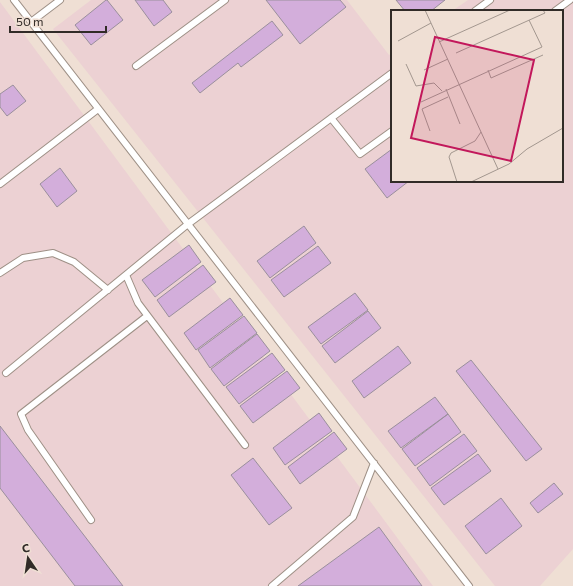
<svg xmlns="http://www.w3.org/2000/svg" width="573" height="586" font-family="Commissioner,sans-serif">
	<rect width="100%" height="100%" fill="#efdfd4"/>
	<!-- industrial -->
	<path fill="#ecd1d3" d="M91,0H347L389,55L392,53V181H562V11H452L468,0H573V549L540,586H495L53,29Z
		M0,2L433,586H0Z"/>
	<!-- building -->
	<path fill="#d3aedb" stroke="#9a8f9c" d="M106,0H107L123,20L91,45L75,25Z
		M135,0H163L172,12L154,26Z
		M266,0H340L346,7L300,44Z
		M396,0H445L431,11H405Z
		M272,21L283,35L241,67L238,63L200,93L192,83Z
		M13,85L26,101L7,116L0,107V94Z
		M392,149V181H409L387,198L365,169Z
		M60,168L77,191L57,207L40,184Z
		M304,226L316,243L270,278L257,261Z
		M189,245L201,262L155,297L142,280Z
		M318,246L331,263L284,297L271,280Z
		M203,265L216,282L169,317L157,300Z
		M355,293L368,310L321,344L308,327Z
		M230,298L243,315L196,350L184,333Z
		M368,311L381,328L335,363L322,346Z
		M244,316L257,333L210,368L198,350Z
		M257,334L270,351L224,386L211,369Z
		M398,346L411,363L364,398L352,381Z
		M272,353L285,370L239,404L226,387Z
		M471,360L542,449L526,461L456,371Z
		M287,371L300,388L253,423L240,406Z
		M435,397L448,414L401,448L388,431Z
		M319,413L332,431L285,465L273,448Z
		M448,414L461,432L415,466L402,449Z
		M0,426L123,586H75L0,488Z
		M334,432L347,449L300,484L288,467Z
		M464,434L477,451L430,486L417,468Z
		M478,454L491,471L444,505L431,488Z
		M253,458L292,508L269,525L231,475Z
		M554,483L563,494L538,513L530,503Z
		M501,498L522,526L486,554L465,526Z
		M379,527L422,586H298Z"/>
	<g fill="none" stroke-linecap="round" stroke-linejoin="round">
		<defs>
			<path id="lane" d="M14,0L469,586
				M475,11L490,0
				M555,11L570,0
				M31,22L60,0
				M136,66L225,0
				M331,118L360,154L392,131
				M0,184L98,109
				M0,273L23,258L53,253L74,262L108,290
				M126,275L138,303L245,445
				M6,373L188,224L392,73
				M91,520L28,430L21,414L147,316
				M272,586L353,517L374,463"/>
		</defs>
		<!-- lane casing -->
		<use href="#lane" stroke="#9e9086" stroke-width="8"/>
		<!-- lane -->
		<use href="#lane" stroke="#fff" stroke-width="6"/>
	</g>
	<!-- overview -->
	<g transform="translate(391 10)">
		<rect width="172" height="172" fill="#efdfd4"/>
		<path fill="none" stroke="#a3978f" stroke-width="1" d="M34,0L107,159M7,31L40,13M48,32L119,0M65,43L154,3L152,0M15,54L25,76L43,73L51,81M33,60L57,49M97,60L100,68L152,45M55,79L69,114M30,92L151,37L138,10M39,121L31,99L57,87M66,172L58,147L60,143L84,131L90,122M80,172L118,154L136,139L172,118"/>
		<path fill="#c2185b" fill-opacity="0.15" stroke="#c2185b" stroke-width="2" d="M44,27L143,50L120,151L20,128Z"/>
		<rect width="172" height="172" fill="none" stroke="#312b27" stroke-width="2"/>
	</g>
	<!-- north arrow -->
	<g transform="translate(28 558) rotate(347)" stroke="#efdfd4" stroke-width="3" paint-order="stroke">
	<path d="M0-3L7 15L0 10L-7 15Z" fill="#312b27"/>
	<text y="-6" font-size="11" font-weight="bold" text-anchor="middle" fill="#312b27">С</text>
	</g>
	<!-- scale -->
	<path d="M10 26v6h96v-6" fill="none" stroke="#312b27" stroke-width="2"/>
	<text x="16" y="26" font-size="12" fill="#312b27" stroke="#efdfd4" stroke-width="3" paint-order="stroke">50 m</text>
</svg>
